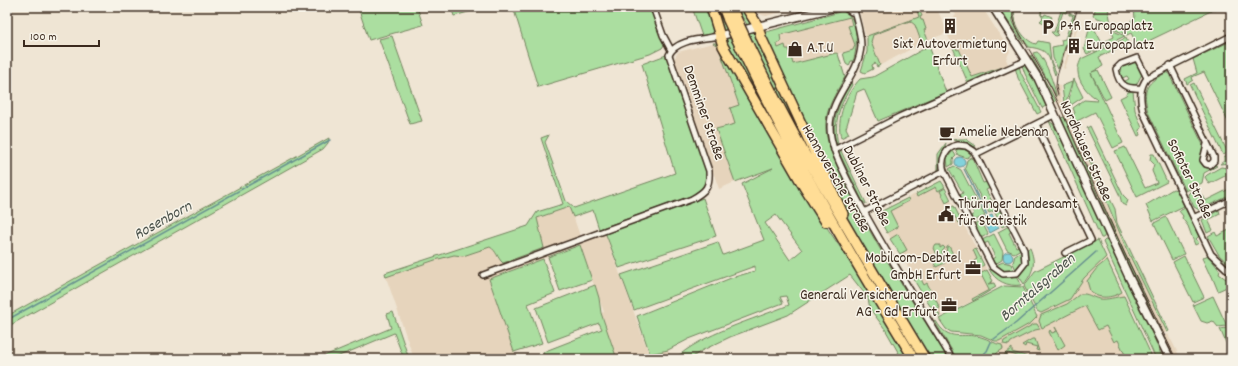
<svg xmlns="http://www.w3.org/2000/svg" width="1238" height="366" font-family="Dekko,sans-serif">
	<rect width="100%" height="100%" fill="#efe5d4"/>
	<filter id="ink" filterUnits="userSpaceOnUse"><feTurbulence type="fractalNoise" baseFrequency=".025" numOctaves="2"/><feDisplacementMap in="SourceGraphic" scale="8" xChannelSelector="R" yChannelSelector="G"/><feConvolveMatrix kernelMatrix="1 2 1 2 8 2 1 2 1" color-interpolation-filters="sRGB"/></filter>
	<g filter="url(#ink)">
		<!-- built -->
		<path fill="#e6d4bc" d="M753,7H799L766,16L762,15L754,10Z
			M862,7H936L948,33L957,30L953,18L956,15L952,9L948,10L947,7H982L1010,51L1006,59L1009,66L968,83L947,33L928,40L877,67L876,63L872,65L873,69L863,73L861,71L867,52V42L860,14Z
			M1012,7H1014V13L1018,29L1028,46L1024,44L1014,26Z
			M850,17L852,25L848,26L855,45L853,50L793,64L786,49L778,48L777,44L781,42L780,35Z
			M1074,18L1076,19L1061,67H1059Z
			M1078,19L1080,20L1065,69L1063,68Z
			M713,43L718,46L739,105L736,124L717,129L735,182L719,189L674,59L678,52Z
			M1033,53L1056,96L1055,84L1060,86L1061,98L1064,107L1060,109L1048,83L1031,55Z
			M1066,112L1126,248L1167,332L1162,334L1119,245L1062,114Z
			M941,181L996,287L973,301L938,317L876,214Z
			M570,207L580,236L603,227L649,354L668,350L671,359H617L601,313L604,312L579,245L489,279L517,359H414L386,277L435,260L454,255L463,256L490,247L496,251L498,259L544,248L536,218Z
			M1106,256L1153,359H988L997,341L1031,323L1037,315L1070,299L1084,278Z
			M1168,334L1181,359H1175L1164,336Z"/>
		<!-- green -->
		<path fill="#abdea0" stroke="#73845f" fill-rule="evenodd" d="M358,7H417L423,25L369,40Z
			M451,7H486L454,16Z
			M513,7H650L664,45L662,48L650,54L538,87Z
			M692,7H706L713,30L711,34L702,36Z
			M713,7H721L725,17L726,31H721Z
			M736,7H744L751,22L748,26Z
			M916,7H918L922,16L920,17L921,20H923L926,29L924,30L928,40L922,44L915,25L910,21L873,35L871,42L880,65L877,67L875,63L872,65L873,69L865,73L861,71L867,52V36L919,17Z
			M998,7H1012L1013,22L1024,44Z
			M1014,7H1016C1010,19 1023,41 1036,44L1038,41L1049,43L1051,62L1056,72L1055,75C1048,57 1051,50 1029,47C1020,36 1013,21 1014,7Z
			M1042,7H1044L1041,9V15L1044,16L1045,14L1052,17L1048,25L1040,21L1043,18L1041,15Z
			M1059,7L1067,10L1066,13L1063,12L1056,33L1058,35L1055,36L1051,32H1054L1061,11Z
			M1096,7H1108L1111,24L1117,22L1118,26L1132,24L1131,20L1135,19L1134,7H1214L1215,9L1138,46L1131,33L1127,35L1111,28L1105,21L1093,16Z
			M840,12C860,11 858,49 853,61H851L849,66L846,64L843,53L853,50L855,45L848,26L852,25L850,17L780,35L781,42L777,44L778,48L785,45L786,49H789L793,64L836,53L838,54L845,77C836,93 824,110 826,130C827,146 835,161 842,175C870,240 912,299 948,359H930L852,228L801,118L764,34L766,32Z
			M1069,13L1075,15L1058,69L1053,58L1052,47L1062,45L1061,40L1065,39L1073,16L1072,15H1069Z
			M1091,22L1097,24L1099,27L1095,30L1102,43L1114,37L1111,30L1125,36L1087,54L1084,49Z
			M753,32L757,33L841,216L751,44L753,43L749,33Z
			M392,36L422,121L410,124L379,39Z
			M729,38L742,57L800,171L725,43V40Z
			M1126,38L1128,43L1099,57L1103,66L1092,72L1098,70L1111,97L1105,100L1091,73L1123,143L1113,148L1095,112L1077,121L1080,127L1073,123L1070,116L1075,113L1073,108L1084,100L1097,101L1096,98C1088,94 1078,81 1078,72C1077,68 1080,62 1081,59Z
			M1231,41V128L1204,72L1192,77L1193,80L1187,84L1185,79L1197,73L1193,59Z
			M713,43H718L807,198L869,290L911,359H902L885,329L870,309L868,298L850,275L788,315L730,337L701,351L690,359H675C701,334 755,319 789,305L786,296L780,297L783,303L689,339L668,350L650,354L637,316L731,278L755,271V266L634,310L621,275L718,242L723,255L764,240L742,184L773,168L735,182L716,129L735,124L730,108L739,105L718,46ZM776,215L802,250L790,260L765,223Z
			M951,43H954L957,50L959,49L972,77L1006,66L968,83Z
			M929,46L946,92L878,121L864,89L857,92L846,128L849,134L841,138C836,118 846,94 860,79L873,77Z
			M1037,52C1044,55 1056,89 1056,96L1033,53Z
			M666,55L706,171C707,185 701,191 689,197L599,229L593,210L573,217L569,207L537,218L544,248L503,263C497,258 497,251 490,247L463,256L454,255L435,260L386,277L385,273L528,226L537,212L563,204L541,138L549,135L545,142L566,201L574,208L675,173L642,64Z
			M1031,55L1056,101L1054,103L1030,60Z
			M1134,62L1137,63L1142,74L1135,87H1127L1123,82L1129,79L1127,76L1122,78L1119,73L1121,72L1122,67Z
			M1025,63L1032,73L1046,106L1042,108L1025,74L1022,65Z
			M1019,66L1021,73L1041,112L1037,114L1018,78L1015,67Z
			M1168,72L1203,145L1200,162L1203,166L1207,168L1215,165L1217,166L1204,173L1202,183L1186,191L1148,112C1142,89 1146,82 1168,72Z
			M1074,79L1083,97L1071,105L1069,99Z
			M851,82L852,85C840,105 833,121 838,144L836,143C830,121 840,101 851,82Z
			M1072,82L1066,102L1064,103L1062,86Z
			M1194,83L1228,153L1223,155L1190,85Z
			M1133,91L1135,110L1142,128L1139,130L1140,135L1138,136L1120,98L1126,95L1128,92Z
			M1064,117L1098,196L1095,197L1061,118Z
			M1049,121L1053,124L1070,155L1106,234L1103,238H1101Z
			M1090,126L1123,195L1128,200L1126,206L1122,204L1120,196L1087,128Z
			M329,138L328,143L323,149L7,327V316Z
			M959,139H966L976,146L974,147L968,143L953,140Z
			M946,143L938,170V154Z
			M1083,145L1115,209L1117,223L1169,331L1167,332L1126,248Z
			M1125,147L1145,188L1157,183L1152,171L1154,164L1150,160L1151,154H1154L1167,182L1137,197L1115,151Z
			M840,149L866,203V204L863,202L838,150Z
			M959,149L967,150L971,155L967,158L958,155L955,150Z
			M953,151L956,156L953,159V164L948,167L947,158Z
			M1229,154L1231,163L1220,164L1224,161V157Z
			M972,157L983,183L987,182L990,188L986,190L994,205L998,204L1000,208L989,213L965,168L967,160Z
			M954,166L961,170L985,216L973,221L971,216L974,214L967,200L963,202L960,195L963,193L949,169Z
			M1231,166V173L1209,184L1205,177L1207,175L1221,167L1227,168Z
			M941,181L945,187L938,191L936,187L917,197L916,194Z
			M1195,187L1199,188L1198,194L1202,195L1205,201L1231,188V195L1199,210L1194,207L1188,194Z
			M945,188L951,200L946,203L940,191Z
			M1173,189L1177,190L1184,206L1153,221L1146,205Z
			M703,198L716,236L619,268L605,232Z
			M908,198L909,201L890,211L898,227L887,233L876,214Z
			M1099,198L1162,334L1160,335L1096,199Z
			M954,206L962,222L959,223L949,208Z
			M1185,208L1199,236L1196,239L1199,243L1195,245L1188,226L1182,218L1183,216L1179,211Z
			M1001,210L1008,224L1002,227L995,213Z
			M1219,210L1220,214L1208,220L1213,230L1207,233L1202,220Z
			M1166,217L1184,254L1172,260L1154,223Z
			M981,220L988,234L981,238L974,224Z
			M1009,226L1012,231L1009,233L1016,247L1019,246L1021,249L1014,253L1007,250L998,232Z
			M1231,229V266L1219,255L1208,236L1215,232L1217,236Z
			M898,234L907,250L900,254L890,239Z
			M994,234L1003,252L1002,260L995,264L992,259L995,257L988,242L984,244L982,240Z
			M1098,240L1106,257L1084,278L1070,299L1041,313L1037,311L1024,286L1035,271Z
			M1105,240H1108L1139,303L1163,359H1156L1103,242Z
			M580,245L592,280L560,291L548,257Z
			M936,245H940V248L943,246L945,248L942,252L943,255H937L934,248Z
			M949,246L955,258L948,262L945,258L947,247Z
			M1030,248C1036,263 1034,271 1024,284L1018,275C1027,268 1031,260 1026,250Z
			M976,249L984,265L979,268L982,273L987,270L993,281L988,284L994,283L996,287L973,301L972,299L989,290L974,261L977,259L973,250Z
			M1022,251L1023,263L1016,270L1013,263L1015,255Z
			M934,255L937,259H942L945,263L936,267L931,257Z
			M1208,255L1220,271L1219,274L1226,279L1227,276L1231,279L1229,286L1218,291L1211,274L1209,273L1202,258Z
			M1184,256L1204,297L1193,302L1173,262Z
			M543,259L555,293L528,304L542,343L514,352L489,279Z
			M1107,260L1122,292C1112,298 1098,300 1090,291L1087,281L1097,268Z
			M1003,262L1011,264L1014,271C1007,272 1000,273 996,265Z
			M991,268C998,276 1007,280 1017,275L1021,285C1008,287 995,281 989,269Z
			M920,277L924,285L927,283L940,308L937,310L940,316L938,317L926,300L932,297L930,292L923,295L914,280Z
			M595,285L599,298L601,313L617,359H545L543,352L602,329L599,323L548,342L536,308Z
			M1004,286L1023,287L1037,317L1031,323L999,341H995L981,335L951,332L946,329L939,319Z
			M1080,294C1088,293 1091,297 1099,299C1108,300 1115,297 1124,296L1153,359H1127L1118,340L1114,342L1106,326L1098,330L1085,306L1042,328L1039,321L1041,315L1067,304Z
			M1213,296L1227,326L1218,327L1213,321L1207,323L1201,321L1193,305Z
			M393,312L409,359H404L394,333L332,359H317L391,328L387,314Z
			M936,321C949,343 961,332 981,337C989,339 994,344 1002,345L1003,349L997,353L994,359H957L935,322Z
			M1034,324H1037L1040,329L1035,330L1011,342L1009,345L1003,344L1004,341Z
			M1055,327L1065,345L1058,350L1049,332L1050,330L1052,333L1057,331Z
			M1227,328L1231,329V343H1226L1220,329Z
			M1032,339H1035L1039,351L1036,350L1037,347L1026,344L1025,347L1022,345Z
			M1012,348V352L1035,359H1026L1008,353L1005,356V354Z"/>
		<!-- water -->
		<path fill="#82d2db" stroke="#668f8f" d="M955 162a5 5 0 1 1 10 0a5 5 0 1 1-10 0Z
			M964,169L987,214L986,215Z
			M992,215L999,228L990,233L983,219Z
			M1003 257a5 5 0 1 1 10 0a5 5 0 1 1-10 0Z"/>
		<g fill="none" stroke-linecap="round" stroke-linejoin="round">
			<!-- stream -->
			<path stroke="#668f8f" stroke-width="1.5" d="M7,320L330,140
				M994,339L1016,323L1096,252
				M978,359L987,351L991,342"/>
			<defs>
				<path id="street" d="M653,7L663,35L671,50
					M854,10C857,22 861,34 861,46C859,76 830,96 830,127C830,148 843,170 852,189C882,248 919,303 952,359
					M1231,36L1147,78C1139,88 1140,99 1143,112L1211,254L1231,273
					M1170,65L1214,157V161L1210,165L1206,164L1203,160L1207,144
					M1141,88C1126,89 1119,86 1116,69L1121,64L1137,58L1147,78
					M1036,124L1091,240L1065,253
					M958,145L966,146L974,151L1024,250L1025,263L1017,273L1003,274L992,266L944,171C940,159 946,147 958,145Z
					M834,150L899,117L1027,60
					M976,154L1054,115
					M864,212L944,171
					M1195,217L1231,200
					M483,275L692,199C706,191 710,187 709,171L669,55C676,39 704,39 719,36"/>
				<path id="secondary" d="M846,7L852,11L857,7
					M993,7L1038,78L1128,275L1170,359
					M719,36L837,7"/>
				<path id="highway" d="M711,7L723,46L804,187L826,222
					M723,7L728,20
					M732,7L736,18
					M746,7L758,26L761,37L843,214
					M748,44C800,153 863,255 925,359
					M740,46C791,154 852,257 914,359"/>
			</defs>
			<!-- street casing -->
			<use href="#street" stroke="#3b2a1e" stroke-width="8"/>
			<!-- secondary casing -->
			<use href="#secondary" stroke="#3b2a1e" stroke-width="10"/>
			<!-- highway casing -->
			<use href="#highway" stroke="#3b2a1e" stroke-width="12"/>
			<!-- street -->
			<use href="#street" stroke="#f7f3e8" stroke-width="5"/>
			<!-- secondary -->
			<use href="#secondary" stroke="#f7f3e8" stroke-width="7"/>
			<!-- highway -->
			<use href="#highway" stroke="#ffdd96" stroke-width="9"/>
			<!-- tram -->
			<path stroke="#3b2a1e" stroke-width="1" d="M1013,7V16L1016,27L1052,89L1125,254L1176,359
				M1058,95L1056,87L1057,76L1078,7"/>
			<defs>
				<path id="highway-bridge" d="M736,18L748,44
					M728,20L740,46"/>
			</defs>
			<!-- highway-bridge casing -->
			<use href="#highway-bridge" stroke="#3b2a1e" stroke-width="12" stroke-linecap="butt"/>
			<!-- highway-bridge -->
			<use href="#highway-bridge" stroke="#ffdd96" stroke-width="9"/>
		</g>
	</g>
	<!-- icons -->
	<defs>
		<symbol id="building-bare" viewBox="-9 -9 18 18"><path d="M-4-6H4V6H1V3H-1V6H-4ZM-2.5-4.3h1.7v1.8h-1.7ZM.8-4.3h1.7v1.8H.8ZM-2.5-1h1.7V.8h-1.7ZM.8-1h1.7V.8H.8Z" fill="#3b2a1e" stroke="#f7f3e8" stroke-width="2.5" paint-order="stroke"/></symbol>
		<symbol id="parking-bare" viewBox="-9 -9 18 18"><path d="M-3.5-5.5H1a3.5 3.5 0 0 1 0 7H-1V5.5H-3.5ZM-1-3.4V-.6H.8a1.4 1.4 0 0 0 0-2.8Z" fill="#3b2a1e" stroke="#f7f3e8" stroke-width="2.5" paint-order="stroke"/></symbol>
		<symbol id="shop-bare" viewBox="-9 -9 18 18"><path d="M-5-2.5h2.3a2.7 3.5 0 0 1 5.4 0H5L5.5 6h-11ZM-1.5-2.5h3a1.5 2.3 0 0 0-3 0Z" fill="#3b2a1e" stroke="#f7f3e8" stroke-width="2.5" paint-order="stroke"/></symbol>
		<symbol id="cafe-bare" viewBox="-9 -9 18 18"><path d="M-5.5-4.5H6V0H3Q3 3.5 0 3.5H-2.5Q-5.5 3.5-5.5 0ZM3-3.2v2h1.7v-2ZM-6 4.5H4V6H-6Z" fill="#3b2a1e" stroke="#f7f3e8" stroke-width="2.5" paint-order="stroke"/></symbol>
		<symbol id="civic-bare" viewBox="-9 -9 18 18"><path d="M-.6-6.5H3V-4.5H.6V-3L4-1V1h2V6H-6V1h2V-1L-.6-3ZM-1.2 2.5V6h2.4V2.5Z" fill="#3b2a1e" stroke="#f7f3e8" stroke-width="2.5" paint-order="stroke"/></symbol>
		<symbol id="office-bare" viewBox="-9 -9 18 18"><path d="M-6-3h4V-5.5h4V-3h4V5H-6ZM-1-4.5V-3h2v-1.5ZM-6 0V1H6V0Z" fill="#3b2a1e" stroke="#f7f3e8" stroke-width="2.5" paint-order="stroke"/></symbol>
	</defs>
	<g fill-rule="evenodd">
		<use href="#building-bare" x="939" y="15" width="22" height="22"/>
		<use href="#parking-bare" x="1037" y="16" width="22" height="22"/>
		<use href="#building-bare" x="1063" y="35" width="22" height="22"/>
		<use href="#shop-bare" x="784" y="38" width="22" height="22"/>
		<use href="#cafe-bare" x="936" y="122" width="22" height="22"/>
		<use href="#civic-bare" x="935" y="203" width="22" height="22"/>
		<use href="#office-bare" x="962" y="257" width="22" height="22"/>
		<use href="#office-bare" x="938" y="294" width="22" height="22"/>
	</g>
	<g text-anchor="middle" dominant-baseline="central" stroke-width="3" stroke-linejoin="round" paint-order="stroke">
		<!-- poi labels -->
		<g font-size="15" fill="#3b2a1e" stroke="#f7f3e8" text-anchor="start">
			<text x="1060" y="27">P+R Europaplatz</text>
			<text x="950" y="45" text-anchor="middle">Sixt Autovermietung<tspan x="950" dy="17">Erfurt</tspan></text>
			<text x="1086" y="46">Europaplatz</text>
			<text x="807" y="49">A.T.U</text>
			<text x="959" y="133">Amelie Nebenan</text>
			<text x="958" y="205">Thüringer Landesamt<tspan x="958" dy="17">für Statistik</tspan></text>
			<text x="961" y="259" text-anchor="end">Mobilcom-Debitel<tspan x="961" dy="17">GmbH Erfurt</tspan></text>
			<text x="937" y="296" text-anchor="end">Generali Versicherungen<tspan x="937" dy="17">AG - Gd Erfurt</tspan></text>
		</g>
		<!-- street labels -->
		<g font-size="15" fill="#3b2a1e" stroke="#f7f3e8">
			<text transform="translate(703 113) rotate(71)">Demminer Straße</text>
			<text transform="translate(1085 151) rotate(66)">Nordhäuser Straße</text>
			<text transform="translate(835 179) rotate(60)">Hannoversche Straße</text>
			<text transform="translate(1189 179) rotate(64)">Sofioter Straße</text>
			<text transform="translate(866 186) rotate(63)">Dubliner Straße</text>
		</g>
		<!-- water labels -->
		<g font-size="16" font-style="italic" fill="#4d544d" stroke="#f7f3e8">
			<text transform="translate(163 221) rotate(-29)">Rosenborn</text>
			<text transform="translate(1038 288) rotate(-41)">Borntalsgraben</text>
		</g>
	</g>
	<!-- margin -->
	<rect width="1238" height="366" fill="none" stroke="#f7f3e8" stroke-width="24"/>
	<rect x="12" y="12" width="1214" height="342" fill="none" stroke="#3b2a1e" stroke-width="1.5" filter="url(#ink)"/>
	<!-- scale -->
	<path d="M24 40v6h75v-6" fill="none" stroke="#3b2a1e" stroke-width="2"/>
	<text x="30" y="40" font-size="12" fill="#3b2a1e" stroke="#f7f3e8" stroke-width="3" paint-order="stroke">100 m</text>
</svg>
